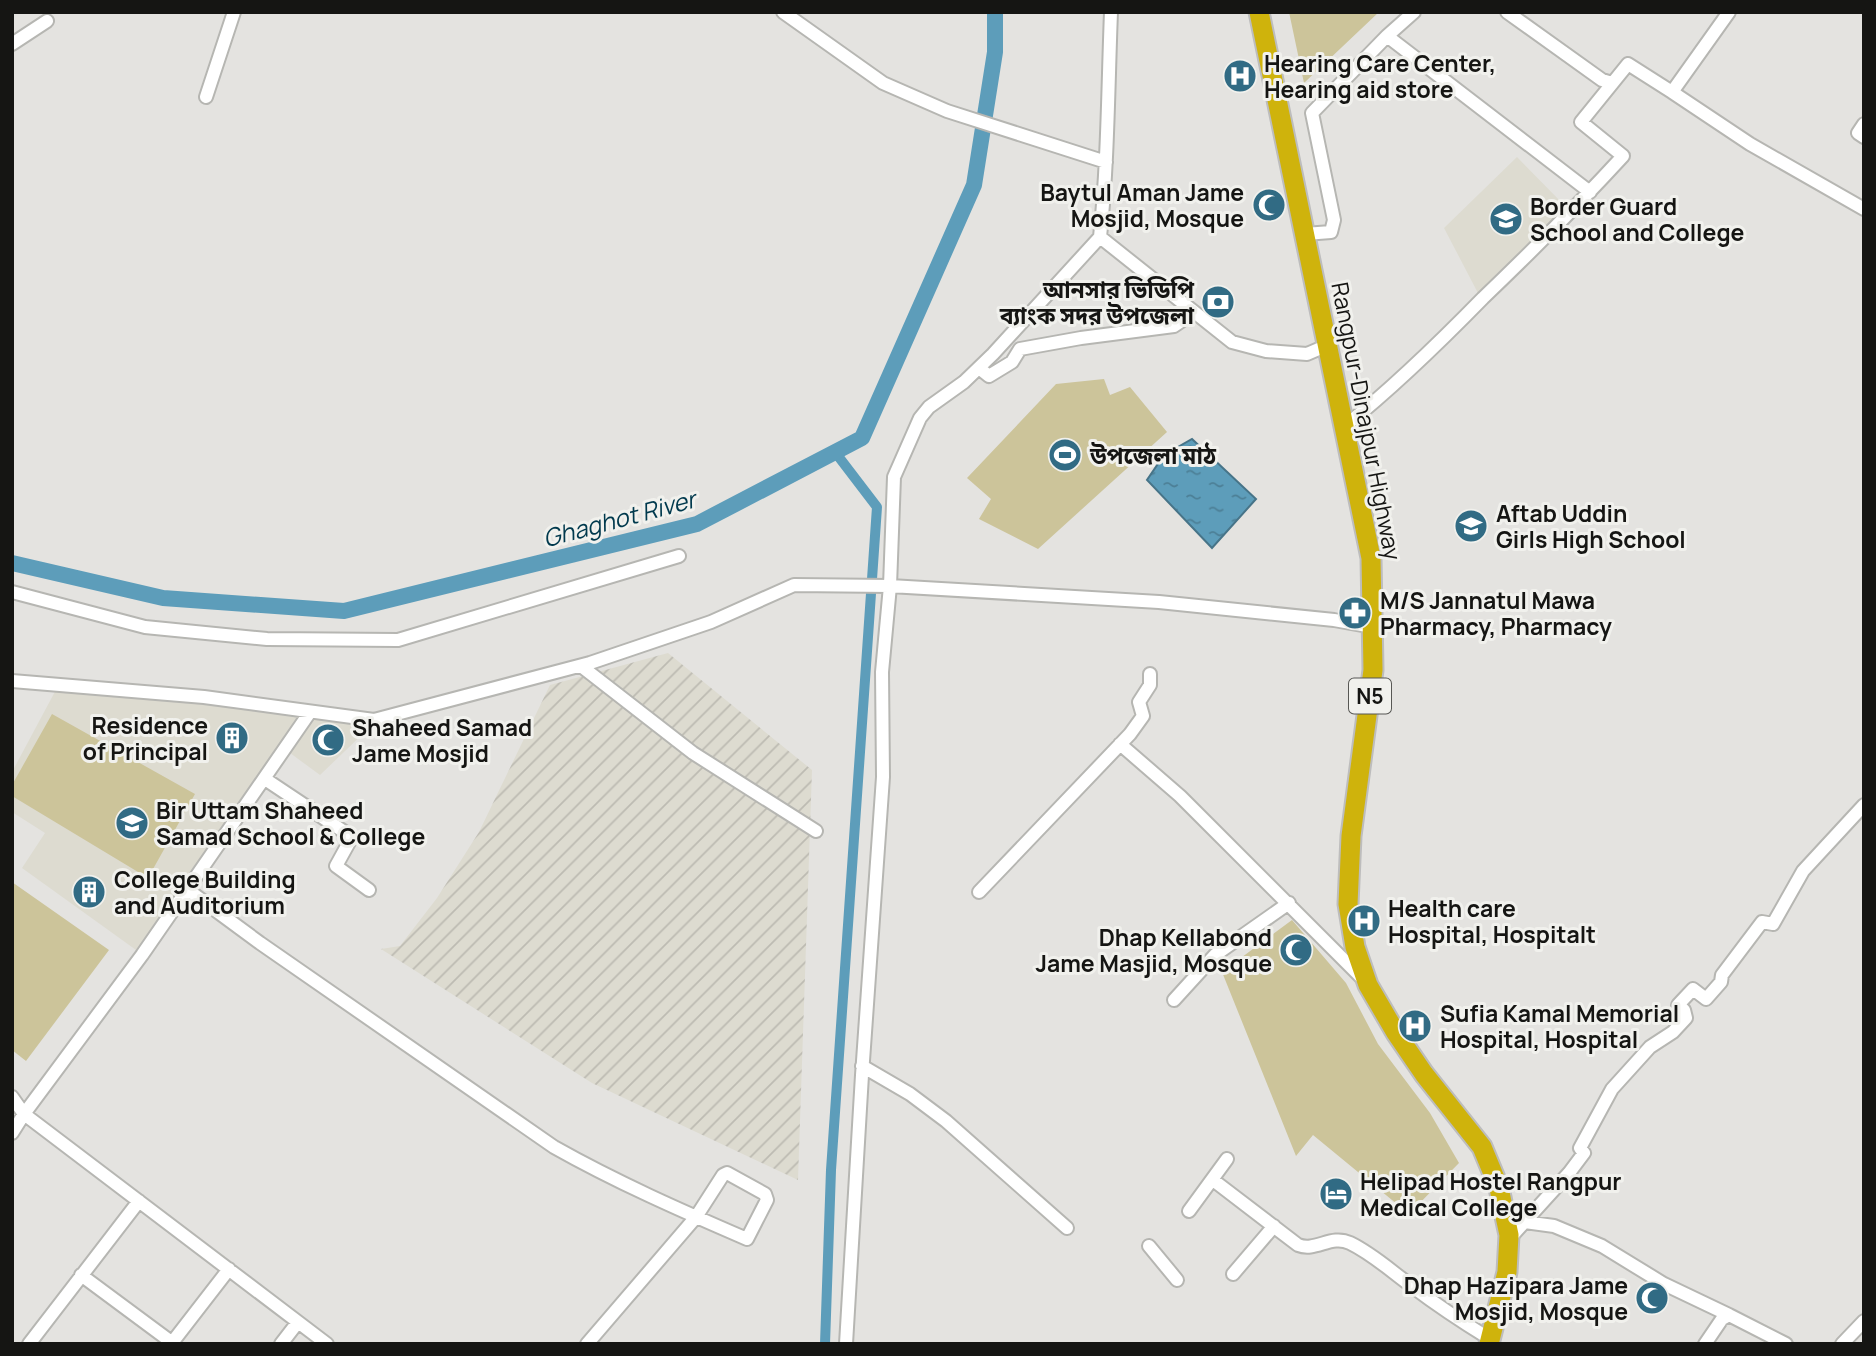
<svg xmlns="http://www.w3.org/2000/svg" width="1876" height="1356" font-family="Manrope,'Noto Sans Bengali',sans-serif">
	<defs>
		<pattern id="industrial-furrows" width="10" height="10" patternUnits="userSpaceOnUse" patternTransform="scale(1.75)"><rect width="10" height="10" fill="#dddbd0"/><path d="M-1 1l2-2M0 10L10 0M9 11l2-2" fill="none" stroke="#bdbbb2"/></pattern>
		<pattern id="water-ripples" width="26" height="14" patternUnits="userSpaceOnUse" patternTransform="scale(1.75)"><rect width="26" height="14" fill="#5d9dba"/><path d="M2 4q2-2 4 0t4 0M15 11q2-2 4 0t4 0" fill="none" stroke="#4c7f96"/></pattern>
	</defs>
	<rect width="100%" height="100%" fill="#e4e3e0"/>
	<!-- built -->
	<path fill="#dddbd0" d="M1517,157L1569,210L1479,295L1444,228Z
		M58,686L374,720L370,727L320,775L286,750L143,955L22,868L45,833L12,812V772Z"/>
	<!-- industrial -->
	<path fill="url(#industrial-furrows)" d="M668,653L812,770L798,1180L592,1083L381,949L400,946L437,898L479,832L550,685Z"/>
	<!-- green -->
	<path fill="#ccc49a" d="M1289,12H1379L1304,83Z
		M1104,379L1110,395L1130,387L1167,432L1038,549L979,519L991,499L967,478L1056,384Z
		M52,714L195,794L148,878L12,796V785Z
		M12,882L109,950L26,1061L12,1050Z
		M1292,920L1346,983L1378,1044L1430,1113L1459,1163L1409,1214L1313,1135L1296,1156L1222,972Z"/>
	<!-- water -->
	<path fill="url(#water-ripples)" stroke="#477488" stroke-width="2" d="M1192,439L1256,499L1212,548L1147,480L1164,455Z"/>
	<g fill="none" stroke-linecap="round" stroke-linejoin="round">
		<!-- canal -->
		<path stroke="#5d9dba" stroke-width="10" d="M825,1344L831,1170L877,507L835,452"/>
		<!-- river -->
		<path stroke="#5d9dba" stroke-width="16" d="M12,563L163,598L344,611L697,524L862,438L974,185L995,52V12"/>
		<defs>
			<path id="minor" d="M783,12L883,83L947,111L1106,162
				M1111,12C1108,87 1108,162 1100,237L1232,342L1266,351L1307,354L1328,345
				M1507,12L1602,80L1612,83
				M1387,36L1414,12
				M12,44L47,21
				M1672,92L1750,144L1864,209
				M206,97L234,12
				M1864,124L1858,133L1864,137
				M1305,234L1331,232L1334,220L1312,113L1387,36L1590,192
				M979,368L989,376L1012,362L1020,349L1081,338L1174,326L1193,313
				M1345,426C1394,387 1439,343 1483,298C1531,252 1578,205 1623,156L1581,122L1628,64L1672,92L1729,12
				M12,592L145,627L267,639L398,640L679,556
				M581,666L693,753L816,831
				M12,681L204,697L374,720L590,663L711,622L794,585L890,586L1159,602L1334,620L1373,627
				M1120,744L1180,796L1363,979
				M265,779L352,837L336,866L369,890
				M188,890L260,943L554,1147C616,1182 682,1211 747,1239L767,1200L765,1194L727,1173L723,1175L696,1217L587,1344
				M979,892L1130,734L1143,716L1139,702L1150,685V674
				M1174,1000L1215,955L1289,903
				M862,1066L910,1094L946,1121L1067,1228
				M12,1097L24,1114L327,1344
				M12,1133L24,1114L142,955L310,712
				M1213,1180L1298,1245C1316,1252 1331,1234 1350,1243C1373,1254 1392,1272 1413,1287C1438,1306 1464,1323 1490,1339
				M1189,1211L1227,1159
				M1524,1222L1554,1226L1602,1246L1664,1284L1729,1315
				M1509,1239L1569,1173L1584,1153L1580,1148L1612,1089L1650,1047L1673,1032L1686,1018L1684,1010L1678,1005L1693,989L1706,999L1721,982L1722,975L1762,922L1773,924L1803,871L1864,805
				M1149,1246L1177,1280
				M1233,1274L1274,1226
				M81,1275L174,1344
				M29,1344L139,1201
				M171,1344L229,1269
				M281,1344L298,1322
				M846,1344L862,1075L883,777L882,672L890,586L894,477L920,418L929,407L964,382L993,354L1100,237
				M1705,1344L1722,1319L1729,1315L1786,1344
				M1842,1344L1864,1321"/>
			<path id="highway" d="M1259,12L1371,558L1373,670L1351,836L1348,904L1355,947L1368,985L1396,1033L1424,1074L1482,1147L1499,1188L1509,1235L1507,1272L1489,1344"/>
		</defs>
		<!-- minor casing -->
		<use href="#minor" stroke="#b6b6b2" stroke-width="16"/>
		<!-- highway casing -->
		<use href="#highway" stroke="#bdbdbd" stroke-width="23"/>
		<!-- minor -->
		<use href="#minor" stroke="#fff" stroke-width="12"/>
		<!-- highway -->
		<use href="#highway" stroke="#cfb30c" stroke-width="19"/>
	</g>
	<!-- icons -->
	<defs>
		<symbol id="hospital-disc" viewBox="-11 -11 22 22"><circle r="9.5" fill="#316b84" stroke="#f1f1ed"/><path d="M-5-5h3v3.5h4V-5h3V5h-3V1.5h-4V5h-3Z" fill="#fff"/></symbol>
		<symbol id="mosque-disc" viewBox="-11 -11 22 22"><circle r="9.5" fill="#316b84" stroke="#f1f1ed"/><path d="M3.5-4.9A6 6 0 1 0 3.5 4.9A5 5 0 1 1 3.5-4.9Z" fill="#fff"/></symbol>
		<symbol id="university-disc" viewBox="-11 -11 22 22"><circle r="9.5" fill="#316b84" stroke="#f1f1ed"/><path d="M0-5L7-2L0 1L-7-2ZM-4 1L0 2.5L4 1V4Q0 6-4 4Z" fill="#fff"/></symbol>
		<symbol id="bank-disc" viewBox="-11 -11 22 22"><circle r="9.5" fill="#316b84" stroke="#f1f1ed"/><path d="M-6-4H6V4H-6ZM0-2.3a2.3 2.3 0 1 0 0 4.6a2.3 2.3 0 1 0 0-4.6Z" fill="#fff"/></symbol>
		<symbol id="stadium-disc" viewBox="-11 -11 22 22"><circle r="9.5" fill="#316b84" stroke="#f1f1ed"/><path d="M0-5a6.5 5 0 1 0 0 10a6.5 5 0 1 0 0-10ZM-3.5-1.8h7v3.6h-7Z" fill="#fff"/></symbol>
		<symbol id="school-disc" viewBox="-11 -11 22 22"><circle r="9.5" fill="#316b84" stroke="#f1f1ed"/><path d="M0-5L7-2L0 1L-7-2ZM-4 1L0 2.5L4 1V4Q0 6-4 4Z" fill="#fff"/></symbol>
		<symbol id="pharmacy-disc" viewBox="-11 -11 22 22"><circle r="9.5" fill="#316b84" stroke="#f1f1ed"/><path d="M-2-6h4v4h4v4h-4v4h-4v-4h-4v-4h4Z" fill="#fff"/></symbol>
		<symbol id="building-disc" viewBox="-11 -11 22 22"><circle r="9.5" fill="#316b84" stroke="#f1f1ed"/><path d="M-4-6H4V6H1V3H-1V6H-4ZM-2.5-4.3h1.7v1.8h-1.7ZM.8-4.3h1.7v1.8H.8ZM-2.5-1h1.7V.8h-1.7ZM.8-1h1.7V.8H.8Z" fill="#fff"/></symbol>
		<symbol id="hotel-disc" viewBox="-11 -11 22 22"><circle r="9.5" fill="#316b84" stroke="#f1f1ed"/><path d="M-6-4.5h1.5V1H6V5H4.5V3h-9V5H-6ZM-4 0a1.8 1.8 0 1 1 3.6 0ZM.5 0V-2.5h3Q6-2.5 6 0Z" fill="#fff"/></symbol>
	</defs>
	<g fill-rule="evenodd">
		<use href="#hospital-disc" x="1221" y="57" width="38" height="38"/>
		<use href="#mosque-disc" x="1250" y="186" width="38" height="38"/>
		<use href="#university-disc" x="1487" y="200" width="38" height="38"/>
		<use href="#bank-disc" x="1199" y="283" width="38" height="38"/>
		<use href="#stadium-disc" x="1046" y="436" width="38" height="38"/>
		<use href="#school-disc" x="1452" y="507" width="38" height="38"/>
		<use href="#pharmacy-disc" x="1336" y="594" width="38" height="38"/>
		<use href="#building-disc" x="213" y="719" width="38" height="38"/>
		<use href="#mosque-disc" x="309" y="721" width="38" height="38"/>
		<use href="#university-disc" x="113" y="804" width="38" height="38"/>
		<use href="#building-disc" x="70" y="873" width="38" height="38"/>
		<use href="#hospital-disc" x="1345" y="902" width="38" height="38"/>
		<use href="#mosque-disc" x="1277" y="931" width="38" height="38"/>
		<use href="#hospital-disc" x="1396" y="1007" width="38" height="38"/>
		<use href="#hotel-disc" x="1317" y="1175" width="38" height="38"/>
		<use href="#mosque-disc" x="1633" y="1279" width="38" height="38"/>
	</g>
	<g text-anchor="middle" dominant-baseline="central" stroke-width="6" stroke-linejoin="round" paint-order="stroke">
		<!-- shield labels -->
		<rect fill="#f1f1ed" stroke="#575754" stroke-width="2" x="1349" y="678.5" width="42" height="35" rx="5"/>
		<g font-size="21" font-weight="bold" fill="#151513">
			<text x="1370" y="696">N5</text>
		</g>
		<!-- poi labels -->
		<g font-size="23" font-weight="bold" fill="#151513" stroke="#f1f1ed" text-anchor="start">
			<text x="1264" y="63">Hearing Care Center,<tspan x="1264" dy="26">Hearing aid store</tspan></text>
			<text x="1244" y="192" text-anchor="end">Baytul Aman Jame<tspan x="1244" dy="26">Mosjid, Mosque</tspan></text>
			<text x="1530" y="206">Border Guard<tspan x="1530" dy="26">School and College</tspan></text>
			<text x="1194" y="289" text-anchor="end">আনসার ভিডিপি<tspan x="1194" dy="26">ব্যাংক সদর উপজেলা</tspan></text>
			<text x="1090" y="455">উপজেলা মাঠ</text>
			<text x="1496" y="513">Aftab Uddin<tspan x="1496" dy="26">Girls High School</tspan></text>
			<text x="1380" y="600">M/S Jannatul Mawa<tspan x="1380" dy="26">Pharmacy, Pharmacy</tspan></text>
			<text x="208" y="725" text-anchor="end">Residence<tspan x="208" dy="26">of Principal</tspan></text>
			<text x="352" y="727">Shaheed Samad<tspan x="352" dy="26">Jame Mosjid</tspan></text>
			<text x="156" y="810">Bir Uttam Shaheed<tspan x="156" dy="26">Samad School &amp; College</tspan></text>
			<text x="114" y="879">College Building<tspan x="114" dy="26">and Auditorium</tspan></text>
			<text x="1388" y="908">Health care<tspan x="1388" dy="26">Hospital, Hospitalt</tspan></text>
			<text x="1272" y="937" text-anchor="end">Dhap Kellabond<tspan x="1272" dy="26">Jame Masjid, Mosque</tspan></text>
			<text x="1440" y="1013">Sufia Kamal Memorial<tspan x="1440" dy="26">Hospital, Hospital</tspan></text>
			<text x="1360" y="1181">Helipad Hostel Rangpur<tspan x="1360" dy="26">Medical College</tspan></text>
			<text x="1628" y="1285" text-anchor="end">Dhap Hazipara Jame<tspan x="1628" dy="26">Mosjid, Mosque</tspan></text>
		</g>
		<!-- street labels -->
		<g font-size="23" fill="#151513" stroke="#f1f1ed">
			<text transform="translate(1367 421) rotate(79)">Rangpur-Dinajpur Highway</text>
		</g>
		<!-- water labels -->
		<g font-size="24" font-style="italic" fill="#00394d" stroke="#f1f1ed">
			<text transform="translate(619 518) rotate(-15)">Ghaghot River</text>
		</g>
	</g>
	<!-- border -->
	<rect width="1876" height="1356" fill="none" stroke="#151513" stroke-width="28"/>
</svg>
